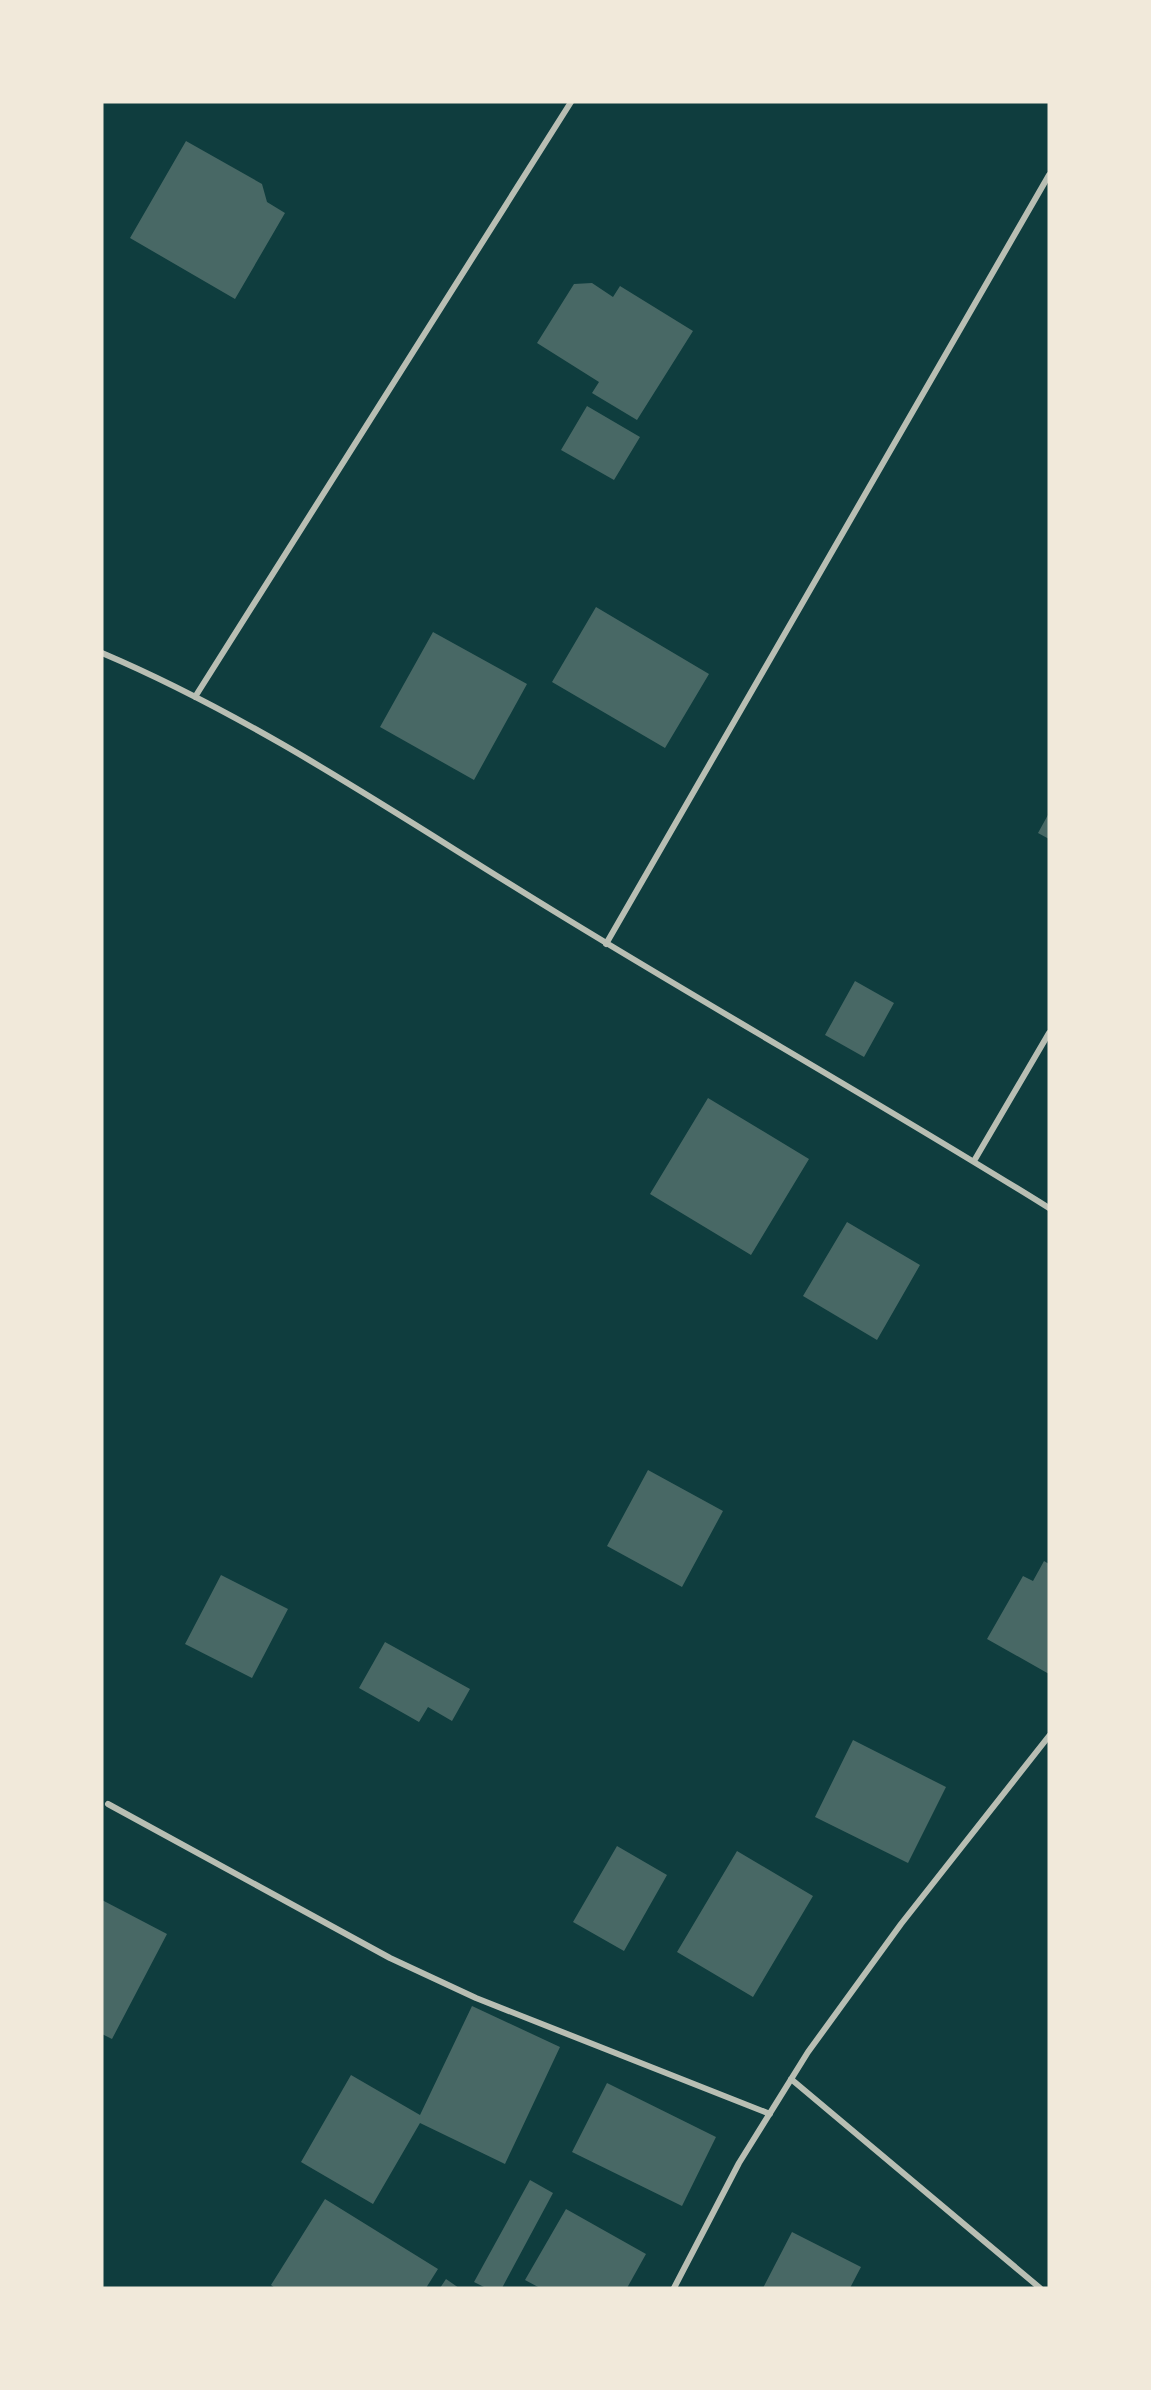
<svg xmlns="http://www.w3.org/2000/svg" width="1151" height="2390" font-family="Signika,sans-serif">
	<rect width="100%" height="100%" fill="#0f3d3e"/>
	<!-- building -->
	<path fill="#486865" d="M186,141L262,184L267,202L285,213L235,299L130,238Z
		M592,283L613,297L620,286L693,331L637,420L592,393L599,382L537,343L574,284Z
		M587,406L640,437L614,480L561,450Z
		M596,607L709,674L665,748L552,682Z
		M433,632L527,684L474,780L380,727Z
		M1049,813V839L1038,833Z
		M855,981L894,1003L864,1057L825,1035Z
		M708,1098L809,1159L751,1255L650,1194Z
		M847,1222L920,1265L877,1340L803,1296Z
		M648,1470L723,1511L682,1587L607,1546Z
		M1044,1561L1049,1564V1674L987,1639L1023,1576L1033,1581Z
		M221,1575L288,1609L252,1678L185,1644Z
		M385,1642L470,1689L452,1721L428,1707L419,1722L359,1688Z
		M853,1740L946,1787L908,1863L815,1817Z
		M617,1846L667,1875L624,1951L573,1922Z
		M737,1851L813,1896L753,1997L677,1952Z
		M102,1900L167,1934L112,2039L102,2034Z
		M472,2006L560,2047L505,2164L420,2123L373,2204L301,2162L351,2075L420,2115Z
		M607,2083L716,2137L682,2206L572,2152Z
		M530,2180L553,2193L502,2288H486L474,2282Z
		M325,2199L438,2269L426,2288H275L271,2285Z
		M566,2209L646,2254L627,2288H540L525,2280Z
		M792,2232L861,2267L850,2288H763Z
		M446,2279L459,2288H440Z"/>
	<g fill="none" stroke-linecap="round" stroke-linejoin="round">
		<!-- minor -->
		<path stroke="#b8beb3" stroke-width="6" d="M102,653C262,721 409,823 557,913C720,1013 887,1107 1049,1208
			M195,697L571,102
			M606,944L1049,175
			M974,1161L1049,1033
			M108,1804L390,1958L476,1998L770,2114
			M791,2079L1040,2288
			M674,2288L739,2163L808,2052L901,1924L1049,1736"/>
	</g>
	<!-- border -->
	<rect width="1151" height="2390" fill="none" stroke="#f1e9da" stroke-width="207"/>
</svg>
